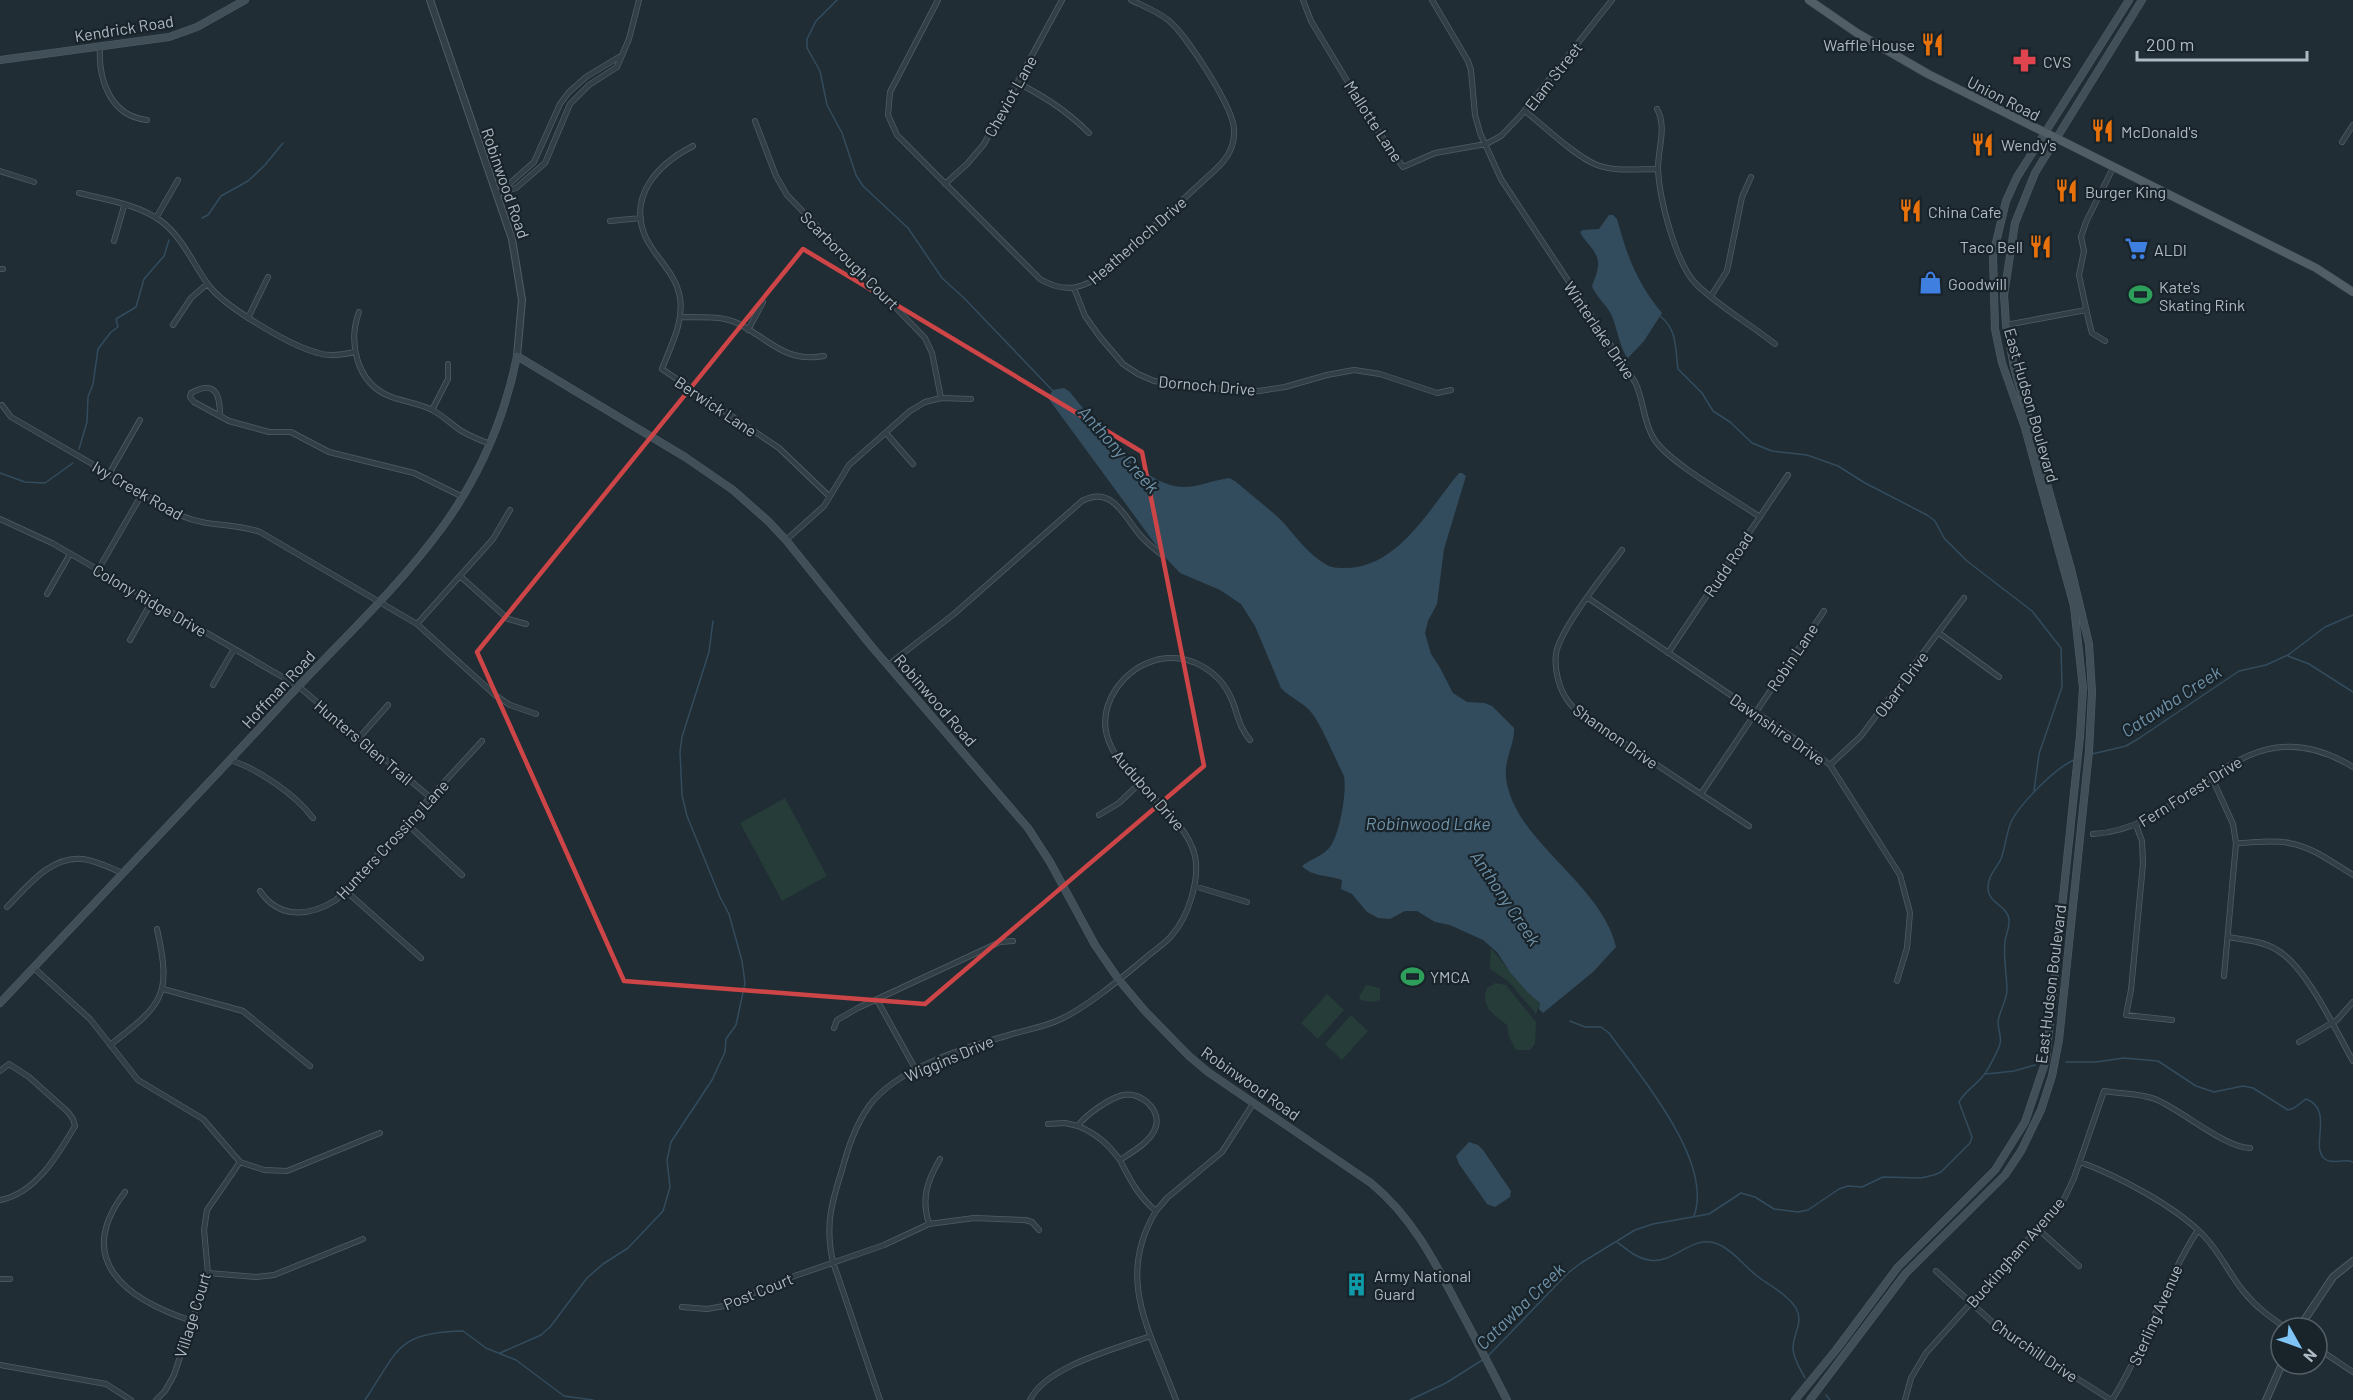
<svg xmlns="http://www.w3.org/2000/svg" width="2353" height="1400" font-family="Barlow,sans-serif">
	<rect width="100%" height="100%" fill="#202d35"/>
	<!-- green -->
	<path fill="#263c38" d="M785,798L827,876L782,901L740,823Z
		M1491,948L1527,992L1540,1003L1536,1014L1508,981L1490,969Z
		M1495,983L1506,985L1536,1022L1535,1044L1530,1050H1516L1509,1037L1507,1025C1493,1014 1480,1007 1487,988Z
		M1366,985L1380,988V1000L1372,1002L1360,1000L1359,997Z
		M1327,994L1344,1010L1318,1039L1301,1023Z
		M1351,1015L1368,1031L1342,1060L1325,1044Z"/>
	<!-- water -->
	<path fill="#334c5d" d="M1609,215H1613L1617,219C1627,256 1637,283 1662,313L1644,341L1628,358C1620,350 1617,326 1611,314C1606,304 1596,297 1592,286C1594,280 1597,274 1598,267C1600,252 1586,244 1580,232L1583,230L1599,229Z
		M1064,388L1069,391C1094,421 1141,487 1184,487C1198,487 1214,480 1229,478L1235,481C1250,494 1266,506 1281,520C1295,535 1308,555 1327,565C1332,568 1339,568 1345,568C1398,568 1429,509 1459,473H1462L1466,476L1444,549L1437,604L1428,621L1425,633L1431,654L1439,666L1453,693L1467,702L1484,703L1492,706L1514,728C1515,744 1504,759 1506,778C1514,842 1601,882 1616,947L1593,972L1543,1013L1539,1009L1540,1003L1527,992L1510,972L1497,952L1483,940L1450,925L1435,922L1417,911H1405L1390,919L1378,918L1367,912L1352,894L1341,889L1342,880C1329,875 1312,877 1302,866C1311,859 1323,856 1330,847C1340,834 1347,791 1344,776C1336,760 1321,724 1311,712C1303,702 1290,698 1281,688L1255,626L1241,604L1220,590L1180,573L1164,556L1048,398L1053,390Z
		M1469,1142L1478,1145L1483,1150L1511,1191L1510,1197L1495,1207L1487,1204L1459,1164L1456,1156Z"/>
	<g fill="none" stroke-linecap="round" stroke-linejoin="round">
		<!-- stream -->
		<path stroke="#334c5d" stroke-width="1.5" d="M837,0L816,21L807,39V48L820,71L827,105L842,133L856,175L863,186L908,228L942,278L964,298L1053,391
			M202,218L208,215L221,196L248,181L265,165L283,143
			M1660,316C1678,330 1675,349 1678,369L1702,393L1713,411L1730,422L1752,443L1772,451L1807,455L1838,466L1865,483L1927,515L1935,521L1944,538L1967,561L2032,611L2061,648L2062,687L2039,754L2034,791
			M79,449L87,422L88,397L93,384L98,349L111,332L118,327L116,319L136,307L144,279L164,256L169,240
			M0,473L25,482L45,483L73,463
			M2288,656L2309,664L2353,692
			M2092,754L2126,746L2138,739L2239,671L2266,665L2288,655L2325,627L2353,615
			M1570,1021L1585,1027H1601L1609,1033C1640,1076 1714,1162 1694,1216
			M2066,1062H2096L2124,1058L2158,1061L2196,1086L2214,1092L2243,1086L2253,1088L2288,1110L2294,1108L2306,1099C2335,1110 2309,1147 2325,1159C2332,1165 2344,1158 2353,1162
			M1986,1074L2014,1071L2035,1065
			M1617,1242C1626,1249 1636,1258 1649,1260C1674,1265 1692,1233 1718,1244C1734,1251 1743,1265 1757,1276C1770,1286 1787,1294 1796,1308C1804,1322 1793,1334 1793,1348C1793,1358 1800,1369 1805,1378
			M500,1353L541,1335L550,1327L587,1278L603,1264L628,1248L663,1211L670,1187L667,1160L671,1142L712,1080L725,1052L726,1039L736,1025L745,983L742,961L729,914L720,897L687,816L682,795L680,752L682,737L709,652L713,621
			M1488,1356L1568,1273L1581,1263L1635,1230L1653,1224L1709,1214L1741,1193L1755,1197L1774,1209L1798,1212L1808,1210L1839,1189L1848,1186L1862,1187L1883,1177L1921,1178L1934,1175L1941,1172L1970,1143L1972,1137L1959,1102C1965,1091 1975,1086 1983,1076C1987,1072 1998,1051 2000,1044C2002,1037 1998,1030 1998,1022C1999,1012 2006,1002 2007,991C2007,975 2003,958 2005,941C2006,934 2010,928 2009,919C2007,905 1987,903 1988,887C1988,876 1996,869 2001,859C2006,846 2006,832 2012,820C2022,802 2055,768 2074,760
			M1826,1395L1830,1400
			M365,1400C398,1351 396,1332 463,1331L486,1348L516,1360L564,1396L593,1400
			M1410,1400L1446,1383L1484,1359"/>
		<defs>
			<path id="minor" d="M938,0L890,92L888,115L897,135L1040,279C1063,293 1083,290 1103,273L1215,170C1227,159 1235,147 1234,129C1233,107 1186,34 1168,20C1157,11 1143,6 1131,0
				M1303,0L1311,21L1372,122L1403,167L1435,153L1486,144L1501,136L1521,115L1612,0
				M1432,0L1468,61L1471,70L1475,115L1480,133L1501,179L1635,382C1644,400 1643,422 1654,439C1669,463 1734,499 1760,517
				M100,47C98,79 110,116 147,120
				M1018,83C1045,97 1067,111 1089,133
				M1657,109C1667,126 1658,149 1658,168C1659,198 1676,265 1697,285C1721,308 1750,324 1775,344
				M1525,111C1544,126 1576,157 1597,165C1616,172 1638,169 1658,169
				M755,121L776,176L787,195L925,338L932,353L941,398
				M2342,142L2353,125
				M693,146C658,164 627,196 646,238C657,260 676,273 680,298C684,323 670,347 662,369L779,448L829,496
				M0,171L34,182
				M945,184L967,164L984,144L1062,0
				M79,193C106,200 138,204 161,221C183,238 192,262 207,283C222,306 291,346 318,353C330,357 342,355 354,352
				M499,193L534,162L560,104L569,92L586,77L619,57
				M498,194L516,188L545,163L570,104L589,85L617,67L629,39L639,0
				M156,218L178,180
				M610,221L641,218
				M114,241L124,206
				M0,269H3
				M1074,288L1085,316L1100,337L1123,364L1138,374L1154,381L1206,388L1259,391L1285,387L1327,375L1354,370L1380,374L1437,393L1451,390
				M1711,296L1727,271L1742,197L1751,177
				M359,312C348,342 356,382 389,396C403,402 421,403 434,411C443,416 451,424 460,430C469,436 480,440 490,444
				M680,317C698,318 718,315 735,322C768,337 782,363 824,356
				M248,318L268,277
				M173,325L191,298L207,284
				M2006,325L2086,310
				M748,330L763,302
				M2105,341L2092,333L2089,322L2079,275L2084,251L2081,237L2086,222L2113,168
				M2,405L11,417L182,516C207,527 235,523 260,532L417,624L495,695L510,705L536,714
				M432,410L448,379V364
				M220,416C220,393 215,380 191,393L190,397L194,402L229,421L269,432H291L329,452L414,473L463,497
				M886,433L913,464
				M109,474L140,420
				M0,519L52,543L298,686L431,798
				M786,540L824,506L849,465L910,411L925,402L941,398L971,399
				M1622,550C1607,571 1559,630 1556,654C1554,669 1559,689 1568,701C1580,718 1609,733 1627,745C1667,772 1708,799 1749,826
				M98,570L142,494
				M460,576L508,619L526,624
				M47,594L70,554
				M1588,598L1807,747L1830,765L1900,875L1910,913L1907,948L1897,981
				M417,624L493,539L510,510
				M1939,633L1999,677
				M130,640L152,601
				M1668,653L1788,475
				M888,665L954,614L1082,501C1112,485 1124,516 1140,535C1146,542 1153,548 1161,554
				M213,685L234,649
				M359,738L388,705
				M230,760C258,769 295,794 313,818
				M1830,765L1861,736L1964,598
				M2212,778L2233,824L2236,843L2224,976
				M1701,794L1824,611
				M1099,815L1119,803L1140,783
				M407,824L462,875
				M2136,825L2142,841L2143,864L2131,990L2126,1015L2172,1020
				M2093,834C2195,829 2239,697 2353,767
				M2236,843C2253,843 2272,839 2289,843C2313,847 2333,863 2353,875
				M1194,886L1247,902
				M260,891C279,919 309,917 336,900L482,741
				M346,891L421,958
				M7,907C28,886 50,856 83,859C97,861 110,868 123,873
				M2228,937C2244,940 2263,941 2277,950C2306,966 2336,1031 2353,1061
				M34,968L90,1019L138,1080L203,1119L240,1162L264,1170L287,1171L380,1133
				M163,989L243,1011L310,1066
				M877,1000L916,1070
				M834,1028L837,1020L858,1008L1000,942L1013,941
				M2299,1042L2337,1020L2353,1002
				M110,1045C163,1004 172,996 157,929
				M0,1071L9,1064L29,1077L68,1112L73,1119L75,1126C58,1155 35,1194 0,1200
				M1048,1124L1065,1123L1078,1126
				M1120,1160C1108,1144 1097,1134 1078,1126C1085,1115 1110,1098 1123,1095C1141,1091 1163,1111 1155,1129C1149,1143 1132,1152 1120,1160C1130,1180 1139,1197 1156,1211L1167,1198L1222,1152L1253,1104
				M2080,1162C2118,1176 2175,1206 2203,1235C2220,1252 2229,1274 2244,1292C2256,1307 2270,1317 2286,1328
				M125,1192C72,1261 128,1300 192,1321
				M1156,1211C1114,1280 1152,1334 1176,1400
				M929,1224C921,1199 927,1181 940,1159
				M2038,1229L2079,1266
				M1936,1271L2001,1330L2111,1400
				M208,1273L256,1277L274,1275L363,1239
				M0,1279H10
				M682,1307L707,1309L724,1306L786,1279L884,1245L929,1224L974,1218L1025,1220L1032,1222L1039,1230
				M2317,1348L2353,1372
				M0,1365L106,1384L131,1400
				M156,1400L165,1391L174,1375L208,1273L204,1230L207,1210L240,1162
				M880,1400L833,1262C825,1227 831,1204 842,1170C848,1148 855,1126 869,1106C897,1068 964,1048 1009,1035C1025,1030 1045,1027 1061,1019C1089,1006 1125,975 1149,955C1157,948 1166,943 1172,935C1188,917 1200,880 1195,856C1182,798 1070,759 1116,689C1126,674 1142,663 1160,659C1191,654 1220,671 1232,700C1238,715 1239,727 1250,740
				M1030,1400C1046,1366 1116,1349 1150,1336
				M1905,1400L1911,1378L1926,1353L2064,1199L2074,1178L2104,1091C2121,1094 2139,1093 2155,1099C2182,1110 2225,1148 2250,1148
				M2112,1400C2146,1346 2163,1284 2198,1230"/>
			<path id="tertiary" d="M430,0L512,239L522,300L517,356
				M2299,1328L2333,1277L2353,1261
				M2266,1400L2282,1364"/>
			<path id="secondary" d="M0,60L169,37L197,27L245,0
				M0,1003C93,904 188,806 280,706C334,647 397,590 444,525C480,475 505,416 517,356L685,457L733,490L768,521L786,540L872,647L1028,828L1050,862L1095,945L1119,980L1145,1011L1189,1056L1208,1072L1371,1183C1412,1217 1434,1260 1458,1306C1475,1337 1491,1369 1507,1400
				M1795,1400L1836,1350L1898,1267L1995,1170L2025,1122L2046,1060L2080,736L2083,688L2074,606L2025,428L2002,363L1995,329L1993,255L2006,201L2017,177L2129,0
				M1810,1400L1906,1273L2005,1175L2021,1151L2041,1110L2052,1076L2059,1040L2089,751L2092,692L2089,644L2071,569L2014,367L2006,325L2004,295L2015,223L2035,173L2142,0"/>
			<path id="primary" d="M1809,0L1857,33L1928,74L2316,268L2353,292"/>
		</defs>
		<!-- minor casing -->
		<use href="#minor" stroke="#515c64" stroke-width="6"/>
		<!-- tertiary casing -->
		<use href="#tertiary" stroke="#515c64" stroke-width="8"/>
		<!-- secondary casing -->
		<use href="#secondary" stroke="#515c64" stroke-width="8"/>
		<!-- primary casing -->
		<use href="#primary" stroke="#3d4750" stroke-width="9"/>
		<!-- minor -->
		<use href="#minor" stroke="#333f46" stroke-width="4.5"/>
		<!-- tertiary -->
		<use href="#tertiary" stroke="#333f46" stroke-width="6"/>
		<!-- secondary -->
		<use href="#secondary" stroke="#414f59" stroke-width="7"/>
		<!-- primary -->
		<use href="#primary" stroke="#515e66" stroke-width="8"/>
	</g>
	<!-- marked area -->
	<path fill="none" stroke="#ce4547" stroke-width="4.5" stroke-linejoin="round" d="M803,249L1142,452L1204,766L925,1004L624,981L477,652Z"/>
	<!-- icons -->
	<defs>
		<symbol id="restaurant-bare" viewBox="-9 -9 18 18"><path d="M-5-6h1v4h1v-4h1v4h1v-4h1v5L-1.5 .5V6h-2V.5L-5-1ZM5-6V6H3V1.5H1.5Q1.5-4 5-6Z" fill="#e8710a" stroke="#19232a" stroke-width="2.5" paint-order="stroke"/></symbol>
		<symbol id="pharmacy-bare" viewBox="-9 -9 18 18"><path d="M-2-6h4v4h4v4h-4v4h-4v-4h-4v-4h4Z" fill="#e0444e" stroke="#19232a" stroke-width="2.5" paint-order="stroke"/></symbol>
		<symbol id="supermarket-bare" viewBox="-9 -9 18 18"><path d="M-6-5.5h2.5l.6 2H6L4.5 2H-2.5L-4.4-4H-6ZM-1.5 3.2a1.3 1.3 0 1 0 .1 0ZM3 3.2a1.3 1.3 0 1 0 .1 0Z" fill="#3f7fe0" stroke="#19232a" stroke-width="2.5" paint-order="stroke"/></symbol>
		<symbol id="shop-bare" viewBox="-9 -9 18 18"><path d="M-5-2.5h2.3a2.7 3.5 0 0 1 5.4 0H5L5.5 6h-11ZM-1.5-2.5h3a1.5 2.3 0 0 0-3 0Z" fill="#3f7fe0" stroke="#19232a" stroke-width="2.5" paint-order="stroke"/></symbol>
		<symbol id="stadium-bare" viewBox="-9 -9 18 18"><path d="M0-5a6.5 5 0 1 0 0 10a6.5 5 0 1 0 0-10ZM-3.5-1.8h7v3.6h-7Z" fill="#2e9e5b" stroke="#19232a" stroke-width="2.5" paint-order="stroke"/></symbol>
		<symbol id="building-bare" viewBox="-9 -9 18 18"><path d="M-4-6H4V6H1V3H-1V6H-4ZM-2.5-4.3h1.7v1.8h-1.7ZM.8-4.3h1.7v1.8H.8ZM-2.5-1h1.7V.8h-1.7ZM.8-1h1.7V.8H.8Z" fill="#0f9aa8" stroke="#19232a" stroke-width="2.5" paint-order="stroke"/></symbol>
	</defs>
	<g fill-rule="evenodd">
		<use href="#restaurant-bare" x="1916" y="28" width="33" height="33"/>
		<use href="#pharmacy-bare" x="2008" y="44" width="33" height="33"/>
		<use href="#restaurant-bare" x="2086" y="114" width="33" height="33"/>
		<use href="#restaurant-bare" x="1966" y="128" width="33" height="33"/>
		<use href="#restaurant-bare" x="2050" y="174" width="33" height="33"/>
		<use href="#restaurant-bare" x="1894" y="194" width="33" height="33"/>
		<use href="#restaurant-bare" x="2024" y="230" width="33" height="33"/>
		<use href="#supermarket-bare" x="2120" y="232" width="33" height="33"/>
		<use href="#shop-bare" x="1914" y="266" width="33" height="33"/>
		<use href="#stadium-bare" x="2124" y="278" width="33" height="33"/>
		<use href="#stadium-bare" x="1396" y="960" width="33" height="33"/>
		<use href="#building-bare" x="1340" y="1268" width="33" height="33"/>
	</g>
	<g text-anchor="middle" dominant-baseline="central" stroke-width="4.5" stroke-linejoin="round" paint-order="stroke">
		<!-- street labels -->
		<g font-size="16" fill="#adbac3" stroke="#19232a">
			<text transform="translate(124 28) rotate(-9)">Kendrick Road</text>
			<text transform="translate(1553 76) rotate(-52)">Elam Street</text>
			<text transform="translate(1010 96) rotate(-61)">Cheviot Lane</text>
			<text transform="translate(2004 98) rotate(27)">Union Road</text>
			<text transform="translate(1374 121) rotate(57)">Mallotte Lane</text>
			<text transform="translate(506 183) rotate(71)">Robinwood Road</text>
			<text transform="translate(1137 240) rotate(-41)">Heatherloch Drive</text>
			<text transform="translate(850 260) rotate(45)">Scarborough Court</text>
			<text transform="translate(1600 330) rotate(56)">Winterlake Drive</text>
			<text transform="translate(1207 385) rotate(5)">Dornoch Drive</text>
			<text transform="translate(2032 405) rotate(74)">East Hudson Boulevard</text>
			<text transform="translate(716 406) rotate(34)">Berwick Lane</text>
			<text transform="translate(138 490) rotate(30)">Ivy Creek Road</text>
			<text transform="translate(1728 564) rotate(-56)">Rudd Road</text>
			<text transform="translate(150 600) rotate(30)">Colony Ridge Drive</text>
			<text transform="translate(1792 657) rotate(-56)">Robin Lane</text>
			<text transform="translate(1901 684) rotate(-53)">Obarr Drive</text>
			<text transform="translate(278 689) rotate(-47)">Hoffman Road</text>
			<text transform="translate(936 700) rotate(49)">Robinwood Road</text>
			<text transform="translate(1778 729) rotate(35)">Dawnshire Drive</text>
			<text transform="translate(1616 736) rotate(35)">Shannon Drive</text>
			<text transform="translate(364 742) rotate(40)">Hunters Glen Trail</text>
			<text transform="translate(1149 790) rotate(49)">Audubon Drive</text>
			<text transform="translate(2190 791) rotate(-32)">Fern Forest Drive</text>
			<text transform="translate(392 839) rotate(-47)">Hunters Crossing Lane</text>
			<text transform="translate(2050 984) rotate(-83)">East Hudson Boulevard</text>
			<text transform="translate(949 1058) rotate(-23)">Wiggins Drive</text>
			<text transform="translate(1251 1083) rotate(35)">Robinwood Road</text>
			<text transform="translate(2015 1252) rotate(-49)">Buckingham Avenue</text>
			<text transform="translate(758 1291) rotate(-22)">Post Court</text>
			<text transform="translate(192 1315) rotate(-73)">Village Court</text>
			<text transform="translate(2155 1315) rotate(-66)">Sterling Avenue</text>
			<text transform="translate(2035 1350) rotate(34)">Churchill Drive</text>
		</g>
		<!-- poi labels -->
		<g font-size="16" fill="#adbac3" stroke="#19232a" text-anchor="start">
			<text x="1915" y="44" text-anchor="end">Waffle House</text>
			<text x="2043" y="61">CVS</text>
			<text x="2121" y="131">McDonald's</text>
			<text x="2001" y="144">Wendy's</text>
			<text x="2085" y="191">Burger King</text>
			<text x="1928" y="211">China Cafe</text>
			<text x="2023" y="246" text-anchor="end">Taco Bell</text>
			<text x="2154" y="249">ALDI</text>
			<text x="1948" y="283">Goodwill</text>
			<text x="2159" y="286">Kate's<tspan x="2159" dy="18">Skating Rink</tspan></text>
			<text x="1430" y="976">YMCA</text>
			<text x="1374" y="1275">Army National<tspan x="1374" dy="18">Guard</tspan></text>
		</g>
		<!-- water labels -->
		<g font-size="18" font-style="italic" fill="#6e91a7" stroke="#19232a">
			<text transform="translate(1119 449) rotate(48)">Anthony Creek</text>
			<text transform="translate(2171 701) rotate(-33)">Catawba Creek</text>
			<text x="1428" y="823">Robinwood Lake</text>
			<text transform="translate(1506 898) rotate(56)">Anthony Creek</text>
			<text transform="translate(1520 1306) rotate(-44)">Catawba Creek</text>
		</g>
	</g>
	<!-- north arrow -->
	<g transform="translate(2299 1346) rotate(130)"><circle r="28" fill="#19232a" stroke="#545f67" stroke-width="1.5"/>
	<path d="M0-4.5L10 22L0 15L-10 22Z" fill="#80c4f5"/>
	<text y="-9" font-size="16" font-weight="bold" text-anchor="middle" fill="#adbac3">N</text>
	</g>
	<!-- scale -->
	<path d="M2137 51v9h170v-9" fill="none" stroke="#adbac3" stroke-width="3"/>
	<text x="2146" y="51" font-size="18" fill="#adbac3" stroke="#19232a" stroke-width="4.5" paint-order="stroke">200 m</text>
</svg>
